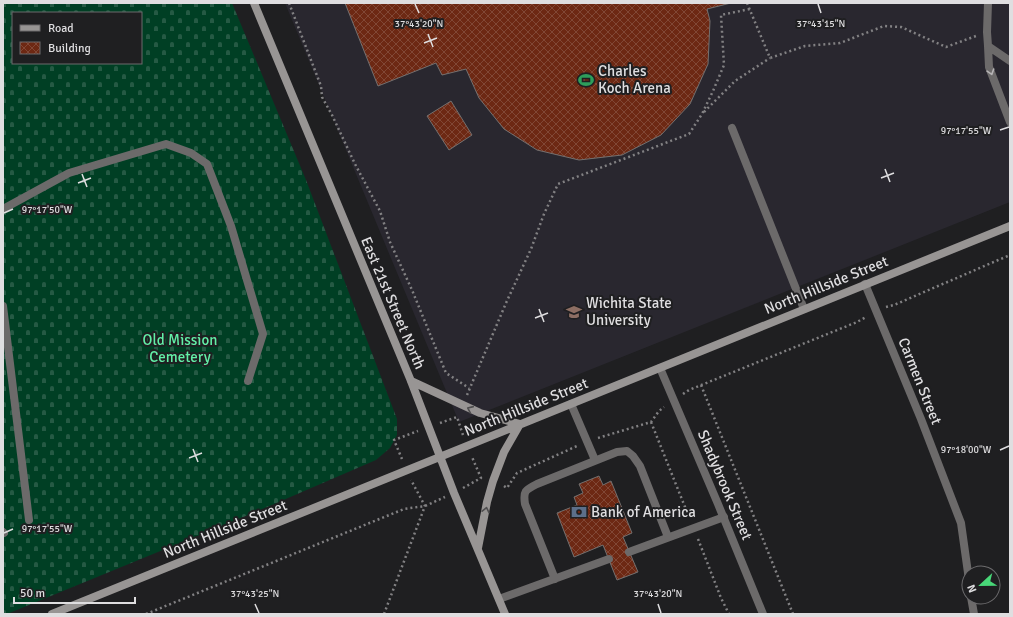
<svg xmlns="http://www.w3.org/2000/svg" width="1013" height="617" font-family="Signika,sans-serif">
	<defs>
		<pattern id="cemetery-stones" width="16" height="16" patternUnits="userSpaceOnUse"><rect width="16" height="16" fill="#003f24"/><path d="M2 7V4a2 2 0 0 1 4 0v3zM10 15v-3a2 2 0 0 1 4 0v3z" fill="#255a44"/></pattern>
		<pattern id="building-cross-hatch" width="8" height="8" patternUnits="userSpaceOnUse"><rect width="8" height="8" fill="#6d2813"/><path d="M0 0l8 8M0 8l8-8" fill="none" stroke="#814735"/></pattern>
	</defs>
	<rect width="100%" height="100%" fill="#1f1f21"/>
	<!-- built -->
	<path fill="#29272f" d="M285,3H1010V202L459,422Z"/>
	<!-- cemetery -->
	<path fill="url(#cemetery-stones)" fill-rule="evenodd" d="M3,3H232L306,180L397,419V435L390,448L376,460L258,511L7,614H3ZM13,13H141V63H13Z"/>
	<!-- building -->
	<path fill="url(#building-cross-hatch)" stroke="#74706f" d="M345,3H731L707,9L710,21L708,64L690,104L661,135L622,155L579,160L537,150L504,129L479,98L466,69L442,75L436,63L378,86Z
		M451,101L472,135L449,150L427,116Z
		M599,476L603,485L611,481L632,533L623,537L638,572L617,580L603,545L574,557L557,513L577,505L574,497L583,493L579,484Z"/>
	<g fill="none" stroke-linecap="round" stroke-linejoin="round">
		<!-- path -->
		<path stroke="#828183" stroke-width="2.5" stroke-dasharray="2 3" stroke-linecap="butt" d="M289,3L321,86L322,97L332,115L355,164L380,211L390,242L412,290L446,373L469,388
			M747,3L770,58L805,46L840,43L884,26L901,27L946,47L976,36
			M704,112L735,81L770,58
			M886,307L894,305L1010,255
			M701,385L793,614
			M683,394L689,390L857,322L866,317
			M467,395L506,303L531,249L544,214L558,184L689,134L702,114L713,91L724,65L721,15L750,9
			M651,422L689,517
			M440,423L457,417L463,435
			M598,438L651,422L659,411L664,407
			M402,459L394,440L418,431
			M504,486L507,488L517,473L577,446
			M463,488L481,478L472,457
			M698,539L721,598L729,614
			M146,614L404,509L425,506L445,497
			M384,614L425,506L411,480"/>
		<!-- service -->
		<path stroke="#6c6a6a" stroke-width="8" d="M732,128L804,309
			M3,209L69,173L166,144L191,153L207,164L231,226L263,334L248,381
			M3,306L29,520
			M571,404L595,460
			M3,532L4,533
			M629,552L724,517
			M555,579L525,504C523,491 525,490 537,484L617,452L627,451L633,456L640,466L668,537
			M499,599L609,559"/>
		<!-- minor -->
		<path stroke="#6c6a6a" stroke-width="8" d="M988,3L987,32L988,46
			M1010,61L988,46L989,67L1010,122
			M865,284L921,419L961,523L969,580
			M660,368L718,504L763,614
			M971,597L974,614"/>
		<!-- secondary -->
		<path stroke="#989594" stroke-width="8" d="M254,3L411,381L454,493L505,614
			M411,381L480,413L520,424L504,452L493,481L487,502L478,548
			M52,614L1010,226"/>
	</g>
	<!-- one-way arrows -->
	<defs><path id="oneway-chevron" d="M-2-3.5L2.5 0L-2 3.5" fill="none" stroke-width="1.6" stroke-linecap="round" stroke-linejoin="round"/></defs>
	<use stroke="#b7b5b7" href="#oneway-chevron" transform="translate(991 72) rotate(72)"/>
	<g stroke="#4f4e4f">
		<use href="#oneway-chevron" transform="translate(470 409) rotate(-156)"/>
		<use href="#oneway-chevron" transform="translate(486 510) rotate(-78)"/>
	</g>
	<!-- ticks -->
	<path fill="none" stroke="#dfdee0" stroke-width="1.5" d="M415,4L419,13M818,4L821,13M428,34L433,47M424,43L437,38M1000,130L1009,127M885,169L890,182M82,174L87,187M881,178L894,173M78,183L91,178M4,213L13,209M539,309L544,322M535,318L548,313M193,449L198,462M1000,450L1009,446M189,458L202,453M4,533L13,529M255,604L259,613M658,604L661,613"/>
	<!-- icons -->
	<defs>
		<symbol id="stadium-bare" viewBox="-9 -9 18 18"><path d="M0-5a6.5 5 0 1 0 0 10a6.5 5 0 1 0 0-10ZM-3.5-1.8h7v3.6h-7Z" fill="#2e9e5b" stroke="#1f1f21" stroke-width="2.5" paint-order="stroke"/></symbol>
		<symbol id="university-bare" viewBox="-9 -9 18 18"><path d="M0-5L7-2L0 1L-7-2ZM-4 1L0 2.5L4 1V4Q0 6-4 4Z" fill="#8d6e63" stroke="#1f1f21" stroke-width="2.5" paint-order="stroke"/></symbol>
		<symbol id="bank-bare" viewBox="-9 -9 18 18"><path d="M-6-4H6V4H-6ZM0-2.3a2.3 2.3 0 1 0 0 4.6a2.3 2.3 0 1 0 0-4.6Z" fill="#5c6f8a" stroke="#1f1f21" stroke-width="2.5" paint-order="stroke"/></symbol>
	</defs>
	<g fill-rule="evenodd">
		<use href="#stadium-bare" x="575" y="69" width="22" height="22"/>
		<use href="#university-bare" x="563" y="301" width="22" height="22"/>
		<use href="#bank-bare" x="568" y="501" width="22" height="22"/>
	</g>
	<g text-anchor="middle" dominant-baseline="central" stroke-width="4" stroke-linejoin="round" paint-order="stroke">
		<!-- poi labels -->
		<g font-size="15" fill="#dfdee0" stroke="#1f1f21" text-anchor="start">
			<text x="598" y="71">Charles<tspan x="598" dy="17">Koch Arena</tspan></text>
			<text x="586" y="303">Wichita State<tspan x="586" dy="17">University</tspan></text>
			<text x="591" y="512">Bank of America</text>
		</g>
		<!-- street labels -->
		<g font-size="15" fill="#dfdee0" stroke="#1f1f21">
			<text transform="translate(826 285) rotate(-22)">North Hillside Street</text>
			<text transform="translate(393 303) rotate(67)">East 21st Street North</text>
			<text transform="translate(920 381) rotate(68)">Carmen Street</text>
			<text transform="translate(526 407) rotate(-22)">North Hillside Street</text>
			<text transform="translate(725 485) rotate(67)">Shadybrook Street</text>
			<text transform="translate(225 529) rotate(-22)">North Hillside Street</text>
		</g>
		<!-- park labels -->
		<g font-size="15" fill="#62efa7" stroke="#1f1f21">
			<text x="180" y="340">Old Mission<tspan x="180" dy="17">Cemetery</tspan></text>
		</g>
	</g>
	<g font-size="10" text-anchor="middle" fill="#dfdee0" stroke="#1f1f21" stroke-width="4" stroke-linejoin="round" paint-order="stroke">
		<text x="419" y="27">37°43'20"N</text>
		<text x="821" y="27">37°43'15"N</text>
		<text x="966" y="134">97°17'55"W</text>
		<text x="47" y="213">97°17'50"W</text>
		<text x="966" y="453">97°18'00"W</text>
		<text x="47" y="532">97°17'55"W</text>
		<text x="255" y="597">37°43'25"N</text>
		<text x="658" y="597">37°43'20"N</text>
	</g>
	<!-- border -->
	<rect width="1013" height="617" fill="none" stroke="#dfdee0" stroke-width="8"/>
	<!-- legend -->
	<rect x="12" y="12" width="130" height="52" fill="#1f1f21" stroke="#6c6b6d"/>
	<rect x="20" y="25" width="20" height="6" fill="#989594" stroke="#6c6b6d"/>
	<text x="48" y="32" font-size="12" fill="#dfdee0">Road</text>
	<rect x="20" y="42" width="20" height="12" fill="url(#building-cross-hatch)" stroke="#6c6b6d"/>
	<text x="48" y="52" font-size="12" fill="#dfdee0">Building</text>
	<!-- north arrow -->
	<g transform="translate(981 585) rotate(248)"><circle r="19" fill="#1f1f21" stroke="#6c6b6d"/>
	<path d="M0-3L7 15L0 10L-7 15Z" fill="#48d778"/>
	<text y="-6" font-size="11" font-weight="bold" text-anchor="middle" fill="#dfdee0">N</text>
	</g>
	<!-- scale -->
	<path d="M14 597v6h121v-6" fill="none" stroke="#dfdee0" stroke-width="2"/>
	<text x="20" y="597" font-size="12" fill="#dfdee0" stroke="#1f1f21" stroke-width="3" paint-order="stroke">50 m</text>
</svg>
